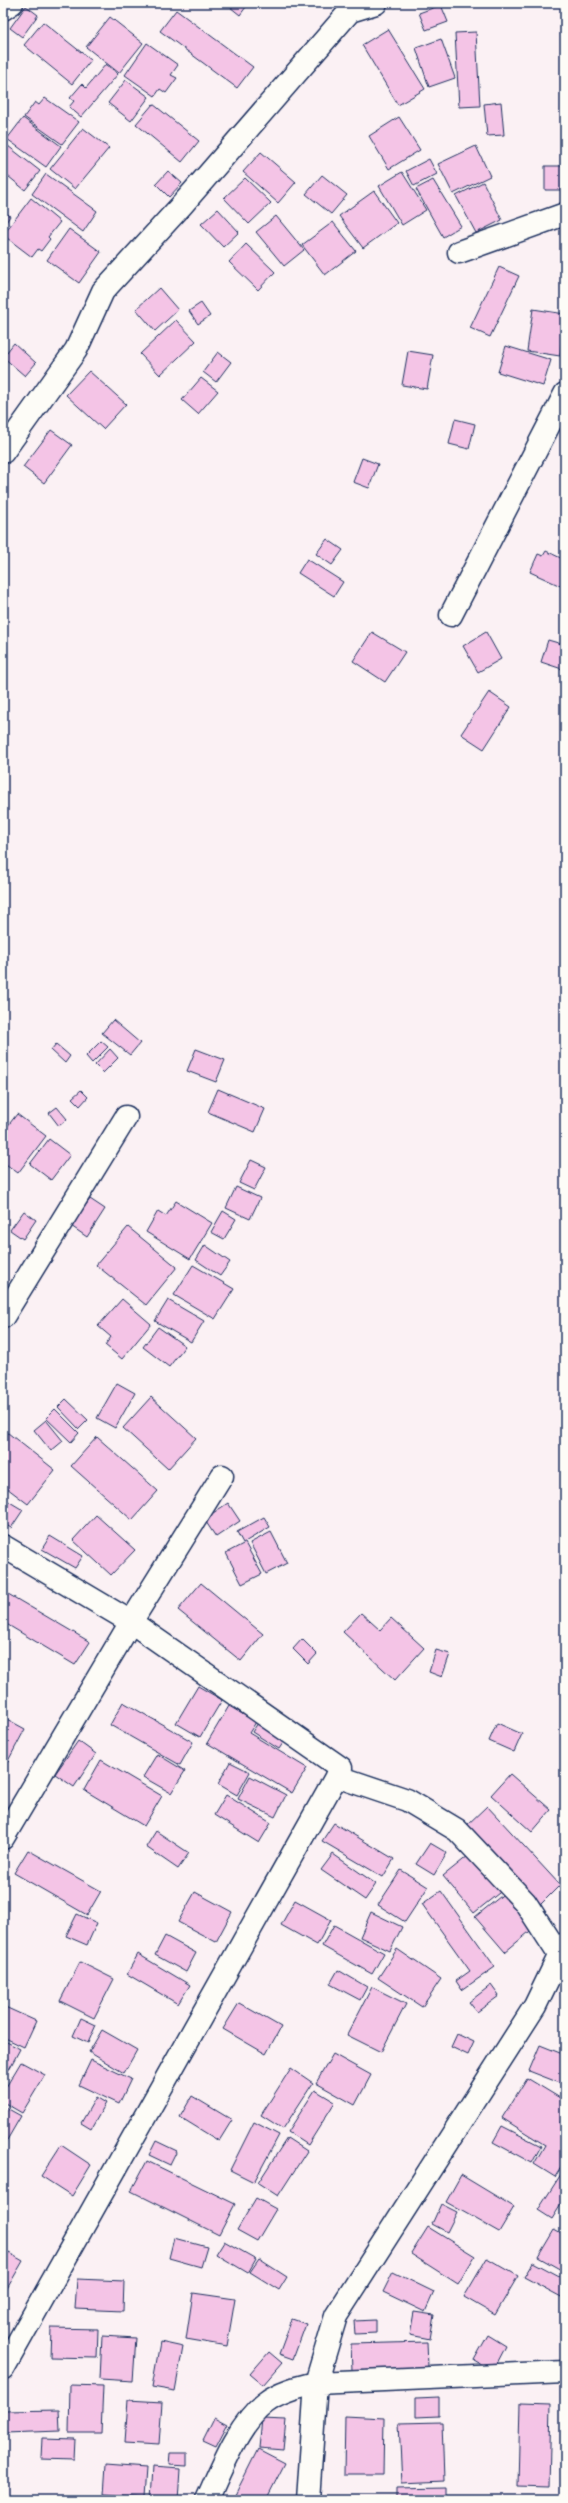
<svg xmlns="http://www.w3.org/2000/svg" width="568" height="2503" font-family="Dekko,sans-serif">
	<rect width="100%" height="100%" fill="#fbf1f4"/>
	<filter id="ink" filterUnits="userSpaceOnUse"><feTurbulence type="fractalNoise" baseFrequency=".025" numOctaves="2"/><feDisplacementMap in="SourceGraphic" scale="8" xChannelSelector="R" yChannelSelector="G"/><feConvolveMatrix kernelMatrix="1 2 1 2 8 2 1 2 1" color-interpolation-filters="sRGB"/></filter>
	<g filter="url(#ink)">
		<!-- building -->
		<path fill="#f4c4e6" stroke="#1b2f5e" d="M225,3H249L240,15Z
			M441,5L448,22L426,30L419,13Z
			M26,6L38,15L22,37L10,28Z
			M176,10L253,67L237,88L160,31Z
			M110,17L143,43L119,73L86,47Z
			M43,22L91,60L72,84L24,45Z
			M388,29L425,89L398,105L362,45Z
			M476,32L480,106L459,107L455,33Z
			M441,39L455,78L429,87L416,48Z
			M147,43L178,65L171,75L177,78L166,93L160,89L155,96L125,75Z
			M106,64L118,74L81,117L69,107L74,101L70,98L82,84L86,88Z
			M126,80L149,97L131,121L108,103Z
			M45,98L79,122L62,144L24,117L35,102L39,105Z
			M501,102L504,135L487,136L484,104Z
			M153,104L199,141L182,162L136,124Z
			M399,117L420,150L389,169L369,136Z
			M23,118L61,146L46,167L7,139Z
			M83,128L109,148L75,189L50,169Z
			M8,146L40,171L25,190L3,172V152Z
			M476,146L490,176L453,194L438,164Z
			M261,152L296,182L278,203L243,172Z
			M429,159L437,174L414,186L406,171Z
			M545,166H563L562,190H545Z
			M168,171L182,183L169,197L156,184Z
			M402,172L426,210L402,225L379,186Z
			M46,174L97,211L83,232L32,194Z
			M322,175L347,195L331,214L306,194Z
			M245,178L271,203L249,224L224,198Z
			M433,180L461,226L443,237L416,189Z
			M483,182L502,220L476,233L456,196Z
			M374,191L397,223L363,248L339,216Z
			M31,198L60,222L48,237L50,239L41,251L38,249L32,257L3,235Z
			M218,209L239,232L223,247L201,224Z
			M3,212L10,216L3,227Z
			M276,216L304,250L284,266L256,232Z
			M333,222L356,251L325,275L302,245Z
			M69,229L101,252L79,283L47,260Z
			M246,244L275,272L258,290L229,262Z
			M499,267L519,276L490,337L470,328Z
			M159,288L178,310L155,331L136,309Z
			M201,303L210,316L198,324L189,311Z
			M533,309L565,314L560,356L527,351Z
			M176,320L196,341L160,375L140,354Z
			M14,343L36,363L25,376L3,357Z
			M506,346L551,360L543,386L498,372Z
			M408,351L433,355L427,389L402,385Z
			M218,352L231,362L216,382L203,372Z
			M89,371L126,404L103,429L66,395Z
			M201,378L218,391L198,414L182,400Z
			M455,419L475,424L469,449L449,444Z
			M51,430L72,445L44,483L23,467Z
			M362,458L378,464L369,488L353,482Z
			M327,539L343,550L332,565L316,554Z
			M546,551L565,560V588L530,572L538,554L543,556Z
			M307,559L343,582L334,596L298,573Z
			M372,632L405,652L385,682L353,661Z
			M486,632L501,659L478,672L463,646Z
			M548,640L565,645V670L541,662Z
			M489,692L511,707L484,749L461,734Z
			M113,1020L140,1043L130,1055L102,1033Z
			M101,1041L108,1047L92,1063L86,1056Z
			M56,1044L70,1056L65,1063L51,1050Z
			M110,1049L118,1058L103,1073L95,1065Z
			M196,1049L225,1060L216,1082L187,1071Z
			M218,1089L265,1109L255,1132L208,1112Z
			M81,1090L88,1097L80,1106L72,1098Z
			M57,1107L67,1119L59,1126L49,1113Z
			M17,1114L46,1136L18,1173L3,1162V1132Z
			M49,1139L70,1155L51,1180L30,1164Z
			M251,1160L266,1167L254,1190L239,1183Z
			M236,1187L260,1198L250,1219L226,1208Z
			M90,1199L105,1209L87,1237L71,1226Z
			M176,1201L212,1223L190,1259L146,1232L158,1211L166,1216Z
			M24,1211L36,1220L23,1239L10,1230Z
			M223,1211L236,1219L224,1239L211,1232Z
			M128,1227L177,1267L146,1305L96,1265Z
			M205,1245L230,1262L220,1276L196,1260Z
			M193,1265L234,1289L215,1319L174,1295Z
			M122,1299L151,1324L122,1359L105,1345L111,1337L98,1326Z
			M168,1300L204,1321L191,1342L155,1321Z
			M158,1327L185,1346L169,1367L143,1347Z
			M117,1383L135,1393L115,1428L97,1418Z
			M151,1397L196,1438L168,1469L123,1428Z
			M66,1399L88,1420L79,1429L58,1407Z
			M55,1409L79,1433L71,1442L46,1418Z
			M46,1420L63,1441L51,1451L34,1430Z
			M3,1429L55,1470L28,1504L3,1485Z
			M97,1437L158,1491L132,1520L71,1466Z
			M3,1498L23,1510L11,1528L3,1523Z
			M228,1503L240,1521L216,1537L204,1519Z
			M96,1515L135,1550L111,1575L73,1540Z
			M264,1517L270,1527L243,1543L237,1532Z
			M271,1532L287,1563L266,1574L250,1543Z
			M50,1536L83,1556L75,1568L42,1549Z
			M245,1543L262,1574L242,1584L226,1553Z
			M201,1583L263,1634L241,1661L178,1610Z
			M3,1591L90,1642L75,1665L3,1622Z
			M361,1613L380,1630L391,1618L424,1648L395,1680L343,1632Z
			M302,1639L317,1654L308,1664L293,1649Z
			M436,1650L450,1654L442,1677L429,1672Z
			M198,1686L222,1700L200,1737L176,1723Z
			M123,1702L193,1742L180,1765L110,1725Z
			M229,1706L256,1722L249,1733L307,1768L292,1793L207,1743Z
			M3,1717L25,1729L8,1761L3,1758Z
			M258,1723L285,1740L279,1749L252,1732Z
			M497,1723L522,1734L514,1752L489,1741Z
			M78,1741L96,1754L74,1787L55,1774Z
			M157,1754L185,1771L171,1793L143,1777Z
			M101,1760L162,1796L144,1826L84,1790Z
			M230,1762L250,1772L237,1795L218,1784Z
			M510,1774L551,1810L532,1832L491,1795Z
			M250,1776L286,1795L275,1817L238,1799Z
			M226,1795L271,1823L259,1843L214,1815Z
			M487,1806L560,1885L541,1904L467,1825Z
			M334,1823L394,1859L383,1877L322,1841Z
			M156,1831L189,1853L178,1869L146,1847Z
			M430,1843L447,1853L434,1875L416,1864Z
			M28,1850L101,1891L87,1915L14,1873Z
			M473,1852L504,1889L474,1913L443,1876Z
			M333,1854L376,1884L365,1900L321,1870Z
			M401,1870L428,1887L405,1922L378,1905Z
			M441,1891L495,1967L462,1990L456,1981L470,1971L422,1904Z
			M195,1892L232,1912L216,1942L178,1922Z
			M506,1892L535,1927L505,1952L475,1917Z
			M295,1900L331,1920L317,1945L281,1925Z
			M371,1912L402,1927L390,1951L360,1937Z
			M77,1914L97,1923L87,1945L66,1936Z
			M334,1925L384,1953L372,1974L322,1946Z
			M165,1936L196,1953L186,1972L155,1955Z
			M397,1949L441,1979L422,2007L378,1978Z
			M138,1954L190,1985L178,2004L127,1974Z
			M80,1962L114,1979L94,2018L60,2001Z
			M338,1970L367,1987L360,2000L330,1984Z
			M491,1985L499,1996L477,2012L469,2002Z
			M372,1987L406,2004L381,2052L347,2035Z
			M239,2003L281,2027L266,2054L223,2029Z
			M3,2006L36,2021L24,2047L3,2037Z
			M81,2018L96,2025L88,2043L73,2036Z
			M102,2030L137,2050L124,2073L89,2052Z
			M457,2034L474,2042L468,2055L451,2047Z
			M3,2040L20,2049L7,2073L3,2071Z
			M540,2045L565,2055V2085L529,2071Z
			M333,2054L371,2075L355,2105L316,2083Z
			M91,2060L131,2079L119,2104L79,2085Z
			M21,2062L45,2075L22,2113L3,2102V2092Z
			M291,2068L313,2083L283,2129L261,2115Z
			M527,2078L565,2101V2115L560,2123L565,2127V2161L555,2177L534,2164L545,2145L502,2118Z
			M315,2090L335,2102L308,2145L288,2132Z
			M192,2096L232,2120L219,2141L180,2117Z
			M96,2097L106,2103L91,2129L81,2123Z
			M3,2106L21,2116L3,2147Z
			M254,2122L279,2135L254,2182L230,2170Z
			M502,2126L541,2146L532,2163L493,2142Z
			M287,2138L307,2151L278,2196L258,2183Z
			M156,2141L177,2151L170,2165L149,2155Z
			M61,2145L91,2165L72,2196L41,2176Z
			M147,2161L235,2204L219,2235L131,2191Z
			M565,2168V2198L552,2219L538,2210Z
			M461,2175L514,2207L499,2232L446,2202Z
			M256,2198L276,2209L257,2241L237,2230Z
			M441,2204L457,2212L447,2232L432,2224Z
			M428,2227L475,2256L458,2284L411,2254Z
			M554,2230L565,2236V2272L538,2257Z
			M174,2238L207,2247L201,2267L169,2258Z
			M224,2241L256,2259L248,2273L216,2254Z
			M3,2246L7,2248L3,2255Z
			M9,2253L23,2261L5,2292L3,2291V2264Z
			M487,2258L518,2276L495,2315L464,2297Z
			M259,2259L287,2277L279,2290L250,2272Z
			M533,2262L565,2279V2299L524,2277Z
			M393,2272L434,2292L425,2312L383,2292Z
			M77,2279L124,2281L123,2311L75,2309Z
			M193,2293L235,2299L227,2346L186,2339Z
			M414,2312L434,2315L430,2339L410,2335Z
			M292,2319L306,2324L293,2359L279,2354Z
			M376,2320V2333L355,2334L354,2321Z
			M51,2328L98,2329L97,2358L50,2357Z
			M488,2335L506,2346L493,2371L474,2360Z
			M102,2336L136,2338L133,2381L100,2379Z
			M160,2342L183,2347L175,2391L152,2387Z
			M427,2342L428,2367L352,2370L351,2344Z
			M269,2352L282,2363L263,2385L250,2374Z
			M70,2385L103,2386L101,2433H69Z
			M439,2397V2416L416,2417V2398Z
			M128,2400L162,2402L159,2444L125,2442Z
			M520,2403L551,2404L549,2487L518,2486Z
			M59,2410L60,2431L6,2433L5,2411Z
			M345,2416L384,2418L383,2474H344Z
			M214,2418L227,2425L216,2446L203,2440Z
			M262,2419L286,2420L283,2450L259,2448Z
			M442,2422L444,2481L402,2483L399,2423Z
			M42,2438L75,2439L74,2460L41,2459Z
			M258,2449L285,2463L266,2500H245L235,2495Z
			M170,2453H187V2466L169,2465Z
			M106,2465L146,2468L144,2497L104,2494Z
			M152,2467L180,2469L178,2500H150Z
			M446,2487V2500H397V2488Z
			M77,2497L94,2500H77Z"/>
		<g fill="none" stroke-linecap="round" stroke-linejoin="round">
			<defs>
				<path id="street" d="M3,9L12,3
					M459,252L565,214
					M3,452L76,350L103,291L181,206L350,11L376,3
					M451,615L565,394
					M3,1317L126,1117
					M3,1546L131,1622L341,1768L3,2369
					M336,1776L407,1800L457,1830L525,1902L560,1956
					M3,1838L131,1622L222,1476
					M207,2500C221,2469 238,2424 265,2403C279,2392 298,2387 316,2383L565,2372
					M308,2500L316,2383L336,2316L535,2006L565,1944"/>
			</defs>
			<!-- street casing -->
			<use href="#street" stroke="#1b2f5e" stroke-width="25"/>
			<!-- street -->
			<use href="#street" stroke="#fdfcf7" stroke-width="22"/>
		</g>
	</g>
	<!-- margin -->
	<rect width="568" height="2503" fill="none" stroke="#fdfcf7" stroke-width="16"/>
	<rect x="8" y="8" width="552" height="2487" fill="none" stroke="#1b2f5e" stroke-width="1.5" filter="url(#ink)"/>
</svg>
